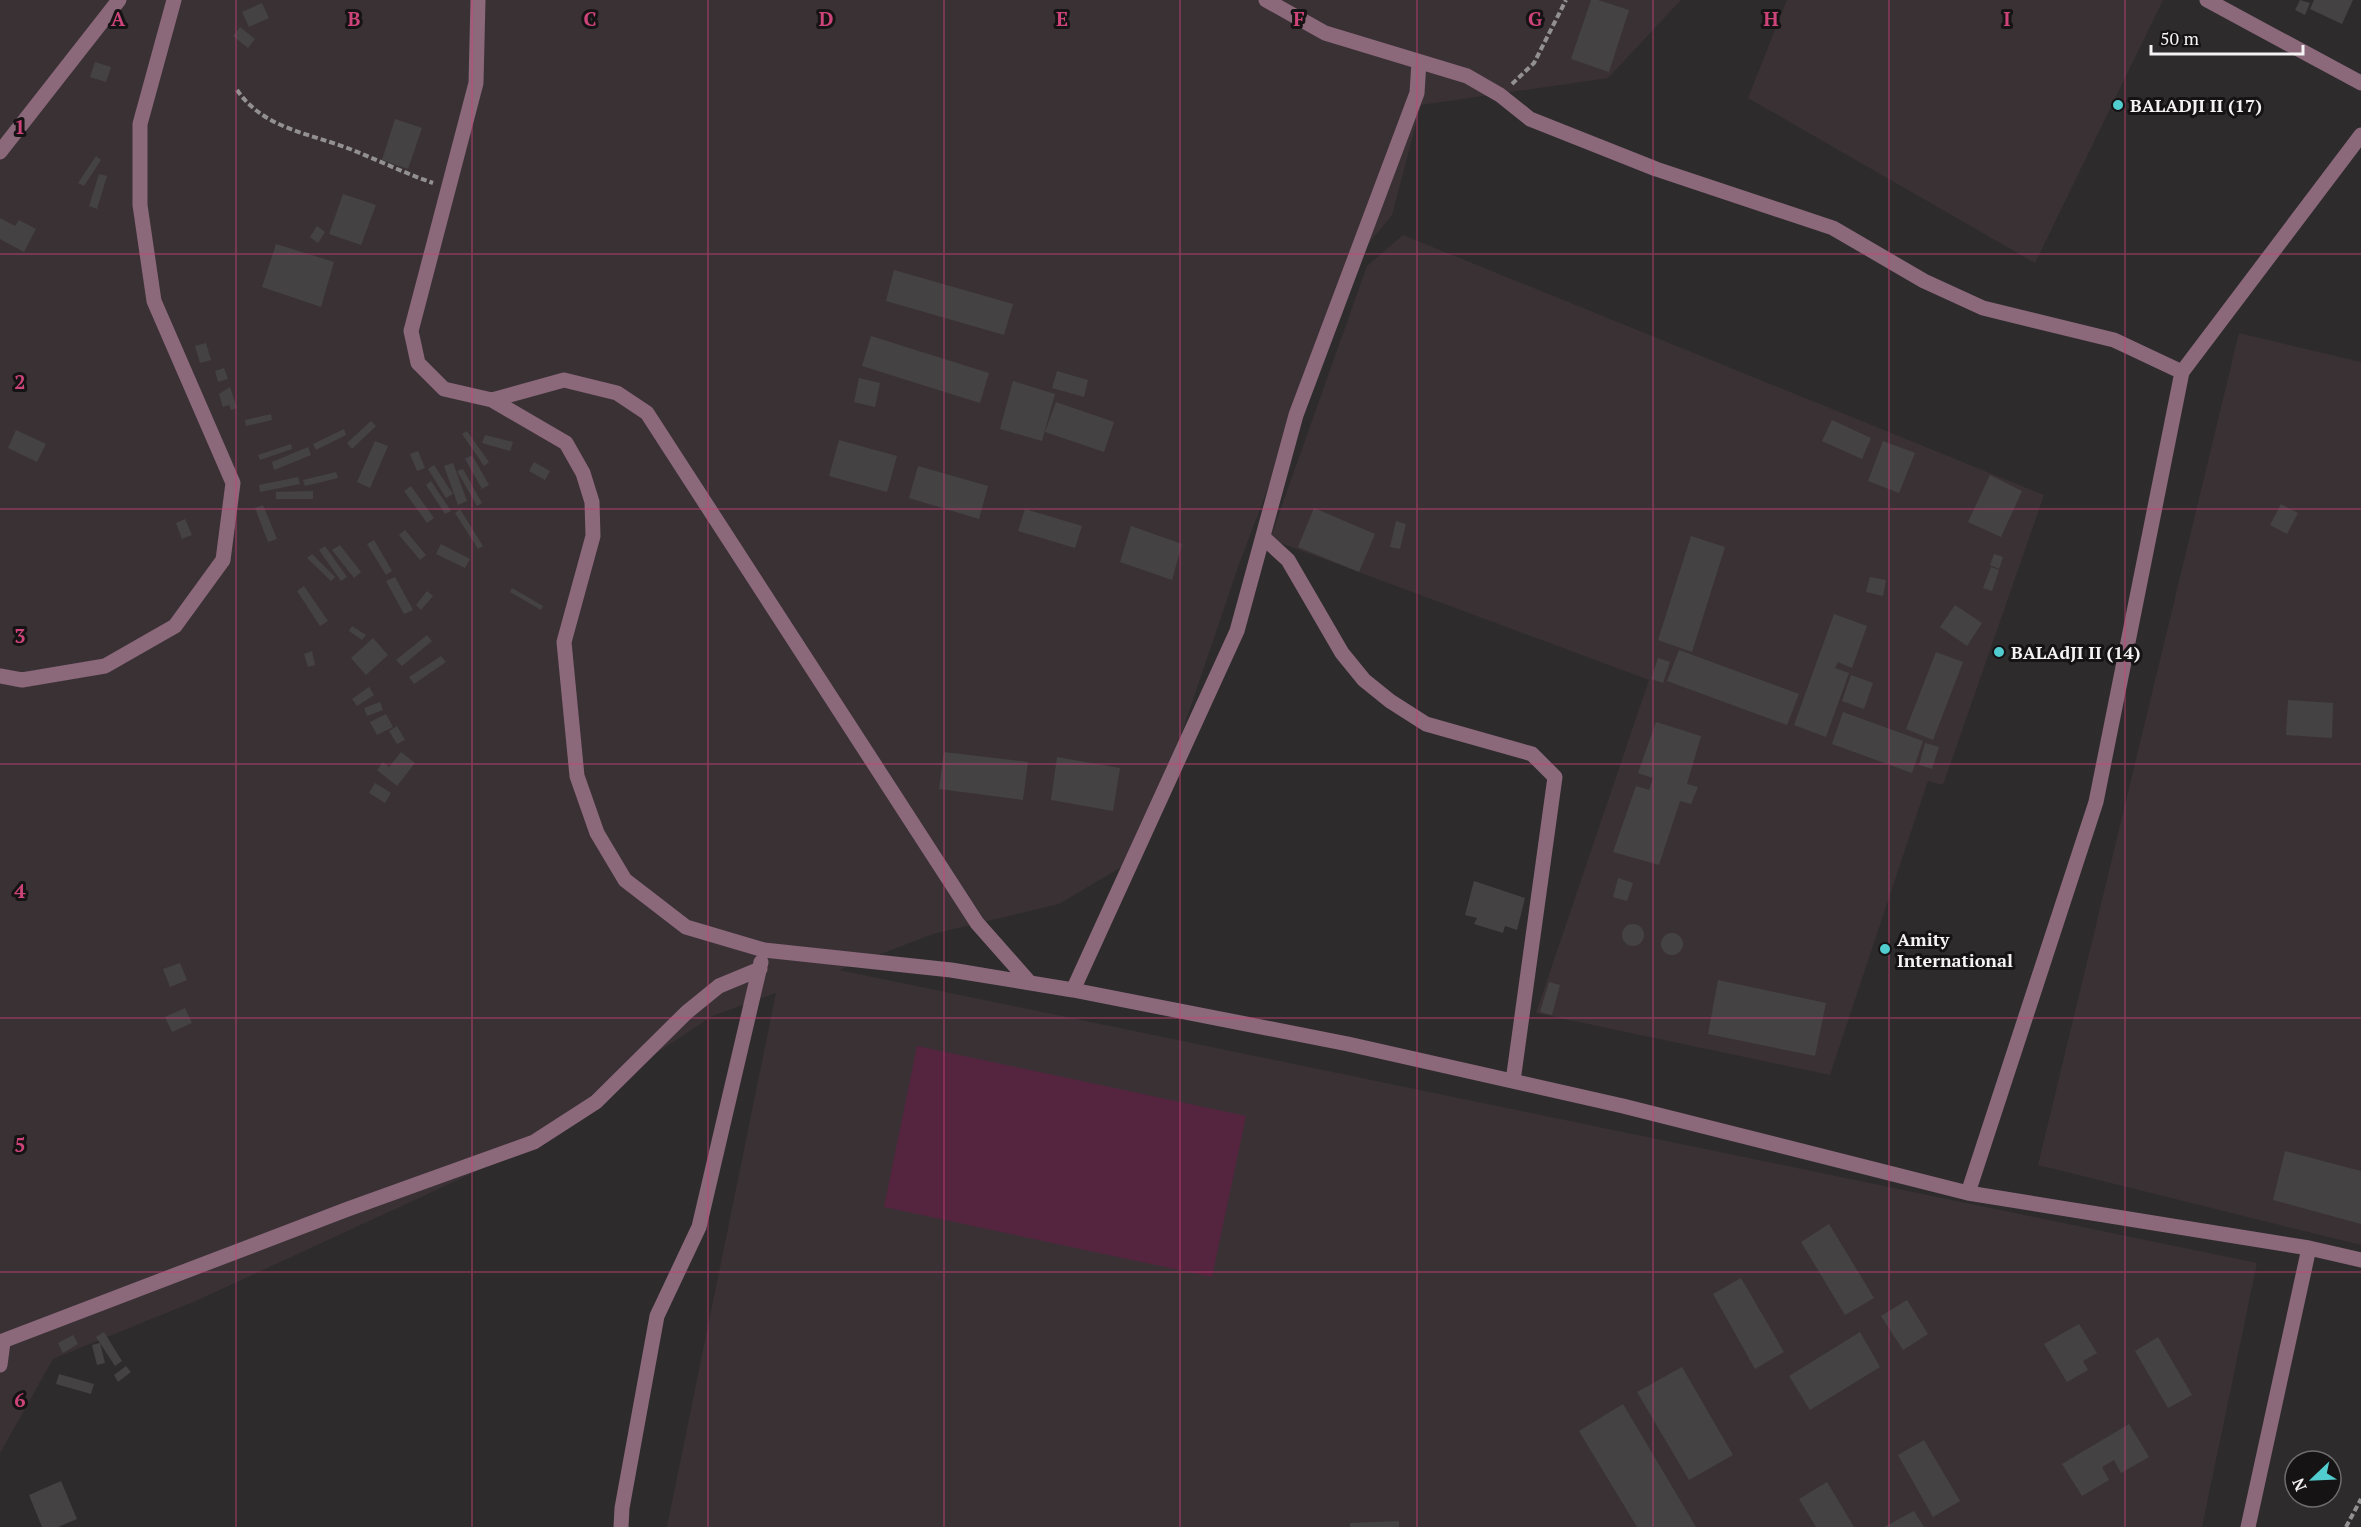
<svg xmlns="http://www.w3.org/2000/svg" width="2361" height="1527" font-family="'PT Serif',serif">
	<rect width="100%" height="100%" fill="#2d2b2c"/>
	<!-- built -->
	<path fill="#3a3135" d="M0,0H1681L1608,78L1421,105L1392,215L1345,272L1300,404L1238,567L1140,856L1059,904L933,934L839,970L2257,1263L2202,1527H667L776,993L712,1016L486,1167L198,1300L53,1359L0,1453Z
		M1787,0H2163L2035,263L1748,98Z
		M1403,235L2044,495L1943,785L1928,781L1830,1075L1536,1013L1649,680L1270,539L1367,266Z
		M2239,333L2361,362V1245L2038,1165Z"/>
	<!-- green -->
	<path fill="#552540" d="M917,1046L1246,1116L1212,1277L884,1207Z"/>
	<!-- building -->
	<path fill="#444243" d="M1591,0H1598L1629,10L1609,72L1571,59Z
		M2300,0L2310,3L2305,15L2295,10Z
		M2314,0H2353L2342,24L2310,9Z
		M262,3L269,18L249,27L242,12Z
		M240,27L255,39L248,48L233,36Z
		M95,62L111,67L106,82L90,77Z
		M395,119L422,128L408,169L382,160Z
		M96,156L101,160L84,186L78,183Z
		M99,174L107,176L97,209L89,206Z
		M343,194L376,205L361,245L329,234Z
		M0,218L15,226L19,220L36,229L24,252L0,239Z
		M317,226L325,232L318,243L310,237Z
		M276,244L334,262L321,307L262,287Z
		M894,270L1013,304L1004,335L886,301Z
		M871,336L989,373L980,403L862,366Z
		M206,343L211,360L200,363L195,346Z
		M224,368L228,379L218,382L215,371Z
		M1057,371L1088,380L1084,397L1052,388Z
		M859,378L880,383L875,407L854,402Z
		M1013,381L1055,394L1042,441L1000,429Z
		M230,387L237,408L231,410L229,405L223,407L219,394Z
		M1056,402L1114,422L1104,452L1045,432Z
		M271,414L272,420L246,426L245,420Z
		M1832,420L1871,438L1862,459L1822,441Z
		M371,421L376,426L352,449L347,443Z
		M344,429L346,435L316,450L313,444Z
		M16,430L46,444L37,462L8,448Z
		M467,431L489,462L484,466L462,434Z
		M485,435L513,442L510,451L482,443Z
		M839,440L897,456L887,492L829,476Z
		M375,441L388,446L370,488L357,482Z
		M1883,441L1915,453L1899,493L1868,481Z
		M291,444L292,449L260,460L258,455Z
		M308,447L311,455L274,470L272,462Z
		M418,451L425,468L417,471L410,454Z
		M472,455L489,485L482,489L465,459Z
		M534,462L550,471L545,480L529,471Z
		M453,463L467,501L458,505L444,466Z
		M434,465L453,494L446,498L428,469Z
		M918,466L988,486L979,519L909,498Z
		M463,469L482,503L477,506L457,471Z
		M336,472L338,478L305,486L303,480Z
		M1990,475L2022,491L2001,537L1968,522Z
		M298,477L300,484L260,492L259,485Z
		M431,481L451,511L445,514L426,485Z
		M411,486L434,518L427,523L404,491Z
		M313,491V499H276V492Z
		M2281,504L2298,513L2287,534L2270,525Z
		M263,505L277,539L268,542L255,508Z
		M1314,508L1375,534L1359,572L1298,547Z
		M460,509L483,546L478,549L455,513Z
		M1025,509L1082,526L1075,548L1018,531Z
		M185,519L192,535L182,539L176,523Z
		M1396,521L1406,524L1400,549L1390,547Z
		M1131,526L1182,544L1172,580L1120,562Z
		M405,530L426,555L420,560L399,535Z
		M1691,536L1725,547L1692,652L1658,640Z
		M374,540L392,571L386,575L367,544Z
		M441,544L470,559L465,568L436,554Z
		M340,545L361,572L354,578L332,550Z
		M325,546L347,577L341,581L319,550Z
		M312,554L335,577L331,581L307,558Z
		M1994,554L2003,557L1999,569L1990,565Z
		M1991,567L1999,570L1992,591L1983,588Z
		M395,577L413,610L404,614L386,581Z
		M1870,577L1886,580L1883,596L1866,592Z
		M304,586L328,621L320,626L297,591Z
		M512,588L543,606L541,610L510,592Z
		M427,591L433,596L421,610L416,605Z
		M1955,605L1982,623L1967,646L1940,627Z
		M1834,614L1867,626L1852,668L1838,662L1835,668L1849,673L1826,737L1794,725Z
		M352,626L366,635L362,640L349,631Z
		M427,635L432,641L402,666L396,660Z
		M373,638L388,655L366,675L351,658Z
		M1679,650L1799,694L1787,725L1667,681Z
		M312,651L315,665L308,667L304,654Z
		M1936,652L1963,662L1933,740L1906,729Z
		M441,656L446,662L414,684L409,677Z
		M1658,658L1670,662L1663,683L1651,679Z
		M1851,675L1873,683L1864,709L1842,701Z
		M369,687L374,695L357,706L352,699Z
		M2288,700L2333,703L2332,738L2286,735Z
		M380,702L383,710L367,716L364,708Z
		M1843,712L1923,741L1912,773L1832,744Z
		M386,714L393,727L377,735L370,722Z
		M1656,722L1701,736L1687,784L1698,787L1691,804L1680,801L1659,865L1613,852L1636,786L1649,790L1653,778L1638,773Z
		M397,726L405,740L397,744L389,731Z
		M1925,743L1939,747L1932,769L1919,765Z
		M401,752L415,763L397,786L377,770L383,762L389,767Z
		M944,752L1028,762L1023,800L939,789Z
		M1057,757L1120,768L1113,811L1051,800Z
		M375,783L391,793L385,803L369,793Z
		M1618,878L1633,883L1627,901L1613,897Z
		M1474,881L1525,898L1517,930L1505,926L1503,933L1474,924L1477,918L1465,915Z
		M1622 935a11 11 0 1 1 22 0a11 11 0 1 1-22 0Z
		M1661 944a11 11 0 1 1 22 0a11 11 0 1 1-22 0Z
		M180,963L187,980L170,987L163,969Z
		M1718,980L1826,1003L1815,1056L1708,1034Z
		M1549,982L1560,985L1552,1015L1540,1012Z
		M185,1008L192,1023L172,1032L165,1017Z
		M2285,1151L2361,1171V1224L2273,1200Z
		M1829,1224L1874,1298L1845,1315L1801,1242Z
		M1741,1278L1784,1352L1755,1369L1713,1294Z
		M1907,1300L1928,1334L1903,1350L1881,1316Z
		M2079,1324L2097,1353L2083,1361L2088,1370L2067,1382L2044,1344Z
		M104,1332L122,1361L115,1366L96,1337Z
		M1860,1332L1880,1367L1810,1410L1789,1376Z
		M73,1335L78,1344L63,1353L58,1343Z
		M2158,1337L2192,1395L2168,1408L2135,1351Z
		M100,1343L105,1363L97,1365L92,1345Z
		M126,1366L131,1372L118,1382L114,1375Z
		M1682,1367L1733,1455L1689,1480L1637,1392Z
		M59,1374L94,1384L91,1394L56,1384Z
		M1623,1404L1696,1527H1637L1579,1431Z
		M2129,1424L2149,1457L2121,1473L2114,1460L2102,1467L2109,1480L2082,1496L2062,1464Z
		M1924,1440L1960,1501L1933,1517L1898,1455Z
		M61,1481L77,1519L58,1527H42L29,1495Z
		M1827,1482L1854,1527H1816L1799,1499Z
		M1914,1511L1924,1527H1884Z
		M1399,1521V1527H1350V1523Z"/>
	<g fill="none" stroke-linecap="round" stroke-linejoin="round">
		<!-- path -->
		<path stroke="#929091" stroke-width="4" stroke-dasharray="6 3" stroke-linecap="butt" d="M1512,84L1534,63L1566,0
			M237,90C264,129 309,133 350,149C378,160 404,173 433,183
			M2346,1527L2361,1499"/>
		<!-- minor -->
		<path stroke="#8b687a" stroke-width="15" d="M478,0L476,83L411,331L418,363L444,389L492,400L566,443L583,473L592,502L593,536L564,642L577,776L597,833L625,880L686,927L764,950L951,970L1073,990L1348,1044L1623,1106L1968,1193L2309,1248L2361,1260
			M1266,0L1325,33L1467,76L1500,95L1530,119L1656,169L1833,228L1924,281L1983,308L2114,340L2182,372
			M2207,0L2361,83
			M0,152L119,0
			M492,400L564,380L617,393L647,413L977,923L1030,983
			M1263,537L1288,560L1342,653L1364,680L1390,701L1426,724L1532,754L1555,777L1513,1081
			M0,676L22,680L105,666L175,626L223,560L233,483L154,301L140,205V124L174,0
			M1073,990L1237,631L1296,415L1417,93L1419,62
			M1968,1193L2096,802L2182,372L2361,135
			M0,1342L348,1209L534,1142L596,1102L687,1012L719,986L760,969
			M0,1365L3,1342
			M621,1527L622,1508L657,1316L699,1227L761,962
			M2248,1527L2309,1248"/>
	</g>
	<!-- grid -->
	<path fill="none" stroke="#cc4479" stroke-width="1.5" stroke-opacity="0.55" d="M236,0V1527M472,0V1527M708,0V1527M944,0V1527M1180,0V1527M1417,0V1527M1653,0V1527M1889,0V1527M2125,0V1527M0,254H2361M0,509H2361M0,764H2361M0,1018H2361M0,1272H2361"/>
	<!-- markers -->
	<g fill="#52cdcf" stroke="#151314" stroke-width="2">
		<circle cx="2118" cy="105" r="6"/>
		<circle cx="1999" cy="652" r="6"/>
		<circle cx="1885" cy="949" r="6"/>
	</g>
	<g text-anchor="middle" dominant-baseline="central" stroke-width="6" stroke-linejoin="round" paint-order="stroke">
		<!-- poi labels -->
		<g font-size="18" font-weight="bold" fill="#f4f2f3" stroke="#151314" text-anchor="start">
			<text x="2130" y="105">BALADJI II (17)</text>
			<text x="2011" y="652">BALAdJI II (14)</text>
			<text x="1897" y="939">Amity<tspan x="1897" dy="21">International</tspan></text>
		</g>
	</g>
	<g font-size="20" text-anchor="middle" font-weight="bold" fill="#cc4479" stroke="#151314" stroke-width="6" stroke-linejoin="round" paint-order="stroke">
		<text x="118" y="26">A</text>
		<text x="354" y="26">B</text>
		<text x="590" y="26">C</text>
		<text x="826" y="26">D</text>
		<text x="1062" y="26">E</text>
		<text x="1299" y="26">F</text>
		<text x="1535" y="26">G</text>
		<text x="1771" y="26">H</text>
		<text x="2007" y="26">I</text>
		<text x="20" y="134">1</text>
		<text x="20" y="389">2</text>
		<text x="20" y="643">3</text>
		<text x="20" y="898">4</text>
		<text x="20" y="1152">5</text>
		<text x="20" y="1407">6</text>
	</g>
	<!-- north arrow -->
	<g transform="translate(2313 1479) rotate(247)"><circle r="28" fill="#151314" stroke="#6e6c6d" stroke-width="1.5"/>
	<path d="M0-4.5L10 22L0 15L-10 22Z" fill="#52cdcf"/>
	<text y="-9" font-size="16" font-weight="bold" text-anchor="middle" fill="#f4f2f3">N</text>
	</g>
	<!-- scale -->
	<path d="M2151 45v9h152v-9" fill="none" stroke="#f4f2f3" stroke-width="3"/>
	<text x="2160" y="45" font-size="18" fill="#f4f2f3" stroke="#151314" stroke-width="4.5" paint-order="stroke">50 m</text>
</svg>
